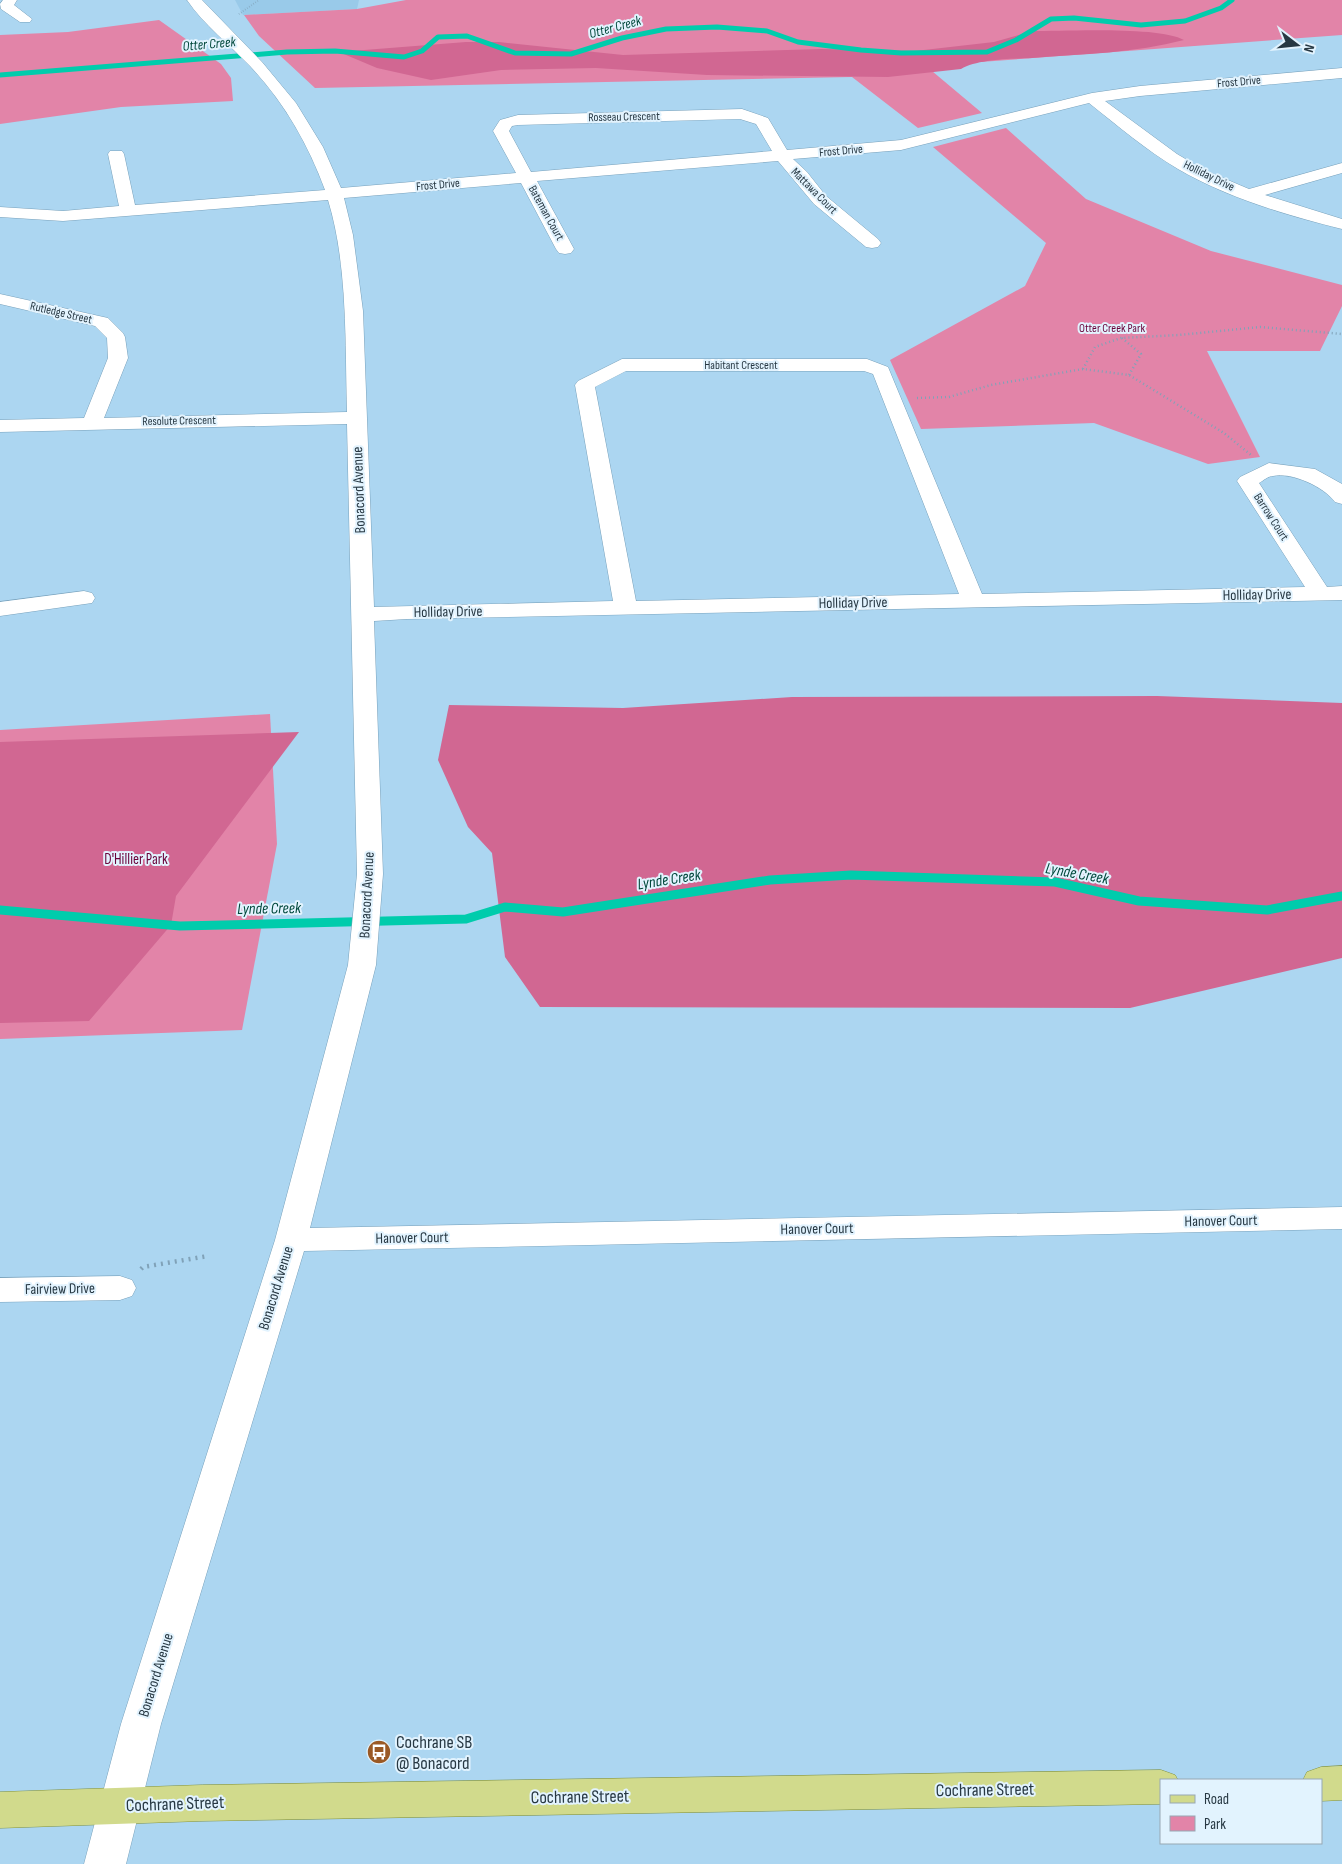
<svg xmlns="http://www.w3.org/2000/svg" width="1342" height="1864" font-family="'Sofia Sans Condensed',sans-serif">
	<rect width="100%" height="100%" fill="#acd6f1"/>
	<polygon fill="#99cae9" points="235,0 359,0 357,9 243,15"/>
	<g fill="#e284a8">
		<polygon points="406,0 1342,0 1342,35 926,66 982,113 918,128 852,77 315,88 259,36 244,15 357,9"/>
		<polygon points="159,20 221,64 231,78 233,101 121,107 0,124 0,35 68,32"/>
		<polygon points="1006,128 1086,199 1211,251 1342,285 1342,306 1320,351 1207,351 1260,457 1208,464 1094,423 921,429 890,360 1025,286 1046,243 933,147"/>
		<polygon points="270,714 277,844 242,1030 0,1039 0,730"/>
	</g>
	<g fill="#d16792">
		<path d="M1033,31C1064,31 1161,26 1184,40C1135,53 1083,54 1032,58C1012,59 978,59 961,69L888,77L707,75L596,68L501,70L431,80L377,68L339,52L466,42H499L623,55L821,49L915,51L994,42Z"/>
		<polygon points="1157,696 1342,703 1342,958 1130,1008 540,1007 505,957 492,853 468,827 438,760 449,705 623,708 792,697"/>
		<polygon points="299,732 176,896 171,925 89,1021 0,1023 0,742"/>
	</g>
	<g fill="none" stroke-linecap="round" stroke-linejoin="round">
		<polyline stroke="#00ccac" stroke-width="5" points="0,75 287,52 335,51 404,57 422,51 438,37 467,36 515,53 571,54 622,38 666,29 717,27 767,31 798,42 861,50 901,53 987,52 1016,40 1051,19 1074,18 1141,25 1185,21 1221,8 1232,0"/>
		<polyline stroke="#00ccac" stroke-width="9" points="0,910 180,926 466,919 505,907 563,912 770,880 851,875 1055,882 1139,901 1267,910 1342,896"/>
		<g stroke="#78a1bb" stroke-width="1">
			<g id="minor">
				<polygon points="3,0 17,0 14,5 32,19 30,22 20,22 1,9 0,4"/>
				<path d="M187,0H202L262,62L296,103L323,147L341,188L516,173L493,131L500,120L518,115L742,109L768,118L787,150L901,140L1092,93L1140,86L1342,68V78L1140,96L1105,101L1177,154L1204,170L1249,189L1342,163V173L1265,195L1342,219V229C1286,215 1228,198 1178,169C1146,150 1118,126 1089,103L901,150L793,159L807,172L826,196L878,239L881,243L878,247L872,248L866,247L814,204L778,161L537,181L574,249L571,253L565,254L559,253L556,249L521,183L344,198L353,235L363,311L374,607L613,601L575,385L578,381L622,359H867L888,367L982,594L1305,587L1237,481L1240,477L1269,463L1315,469L1342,484V504L1335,502C1324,487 1292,472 1273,476C1268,476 1263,481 1259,483L1327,587L1342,586V600L407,619L374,621L383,874L376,965L310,1228L1342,1207V1229L304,1251L161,1724L126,1864H84L121,1724L275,1240L348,965L357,874L347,424L0,432V420L84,418L108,358L107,338L95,326L0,304V294L108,318L123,333L125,337L128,358L104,418L347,412C345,344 348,265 328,200L63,221L0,217V207L63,211L119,206L108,154L110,151H122L124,154L135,205L325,190C308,144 284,102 250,66C230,45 204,25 187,0ZM740,119L756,124L772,151L531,172L509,131L512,126L518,125ZM626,371H864L873,374L959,594L636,601L595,387Z"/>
				<polygon points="84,591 92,593 95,598 92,603 0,616 0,602"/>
				<polygon points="120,1276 132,1280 136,1288 132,1296 120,1300 0,1302 0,1278"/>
			</g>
		</g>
		<g stroke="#819241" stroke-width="1">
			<g id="major">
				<polygon points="1342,1766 1342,1800 1321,1801 1321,1780 1303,1780 1307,1772 1321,1767"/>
				<polygon points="1161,1770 1175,1775 1178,1780 1161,1780 1161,1804 202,1821 0,1828 0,1792 202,1785"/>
			</g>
		</g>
		<polyline stroke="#80a2b8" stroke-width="2" stroke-dasharray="0.5 2" stroke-linecap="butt" points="239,14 259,0"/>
		<g stroke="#80a2b8" stroke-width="2.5" stroke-dasharray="1 3" stroke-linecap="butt">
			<polyline points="1122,338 1141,354 1129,375"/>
			<polyline points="1083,369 1095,347 1121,338 1179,335 1260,327 1342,334"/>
			<polyline points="917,398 949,397 991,385 1083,369 1129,375 1224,433 1251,455"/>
		</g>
		<polyline stroke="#80a2b8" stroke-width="4.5" stroke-dasharray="2 5" stroke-linecap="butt" points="141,1269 143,1267 208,1256"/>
		<use href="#minor" fill="#fff" fill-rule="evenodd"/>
		<use href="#major" fill="#d1da8c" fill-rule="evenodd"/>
	</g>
	<defs>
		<g id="bus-disc" transform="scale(1.25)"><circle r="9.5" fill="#9a5925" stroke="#e2f3fe"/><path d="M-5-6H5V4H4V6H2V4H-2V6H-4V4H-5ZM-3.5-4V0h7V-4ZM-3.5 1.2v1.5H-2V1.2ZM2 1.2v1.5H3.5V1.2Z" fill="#fff"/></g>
	</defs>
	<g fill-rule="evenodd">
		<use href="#bus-disc" x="379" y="1752"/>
	</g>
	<g text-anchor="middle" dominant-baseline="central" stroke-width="4" stroke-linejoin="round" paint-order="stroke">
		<g font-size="12" fill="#273843" stroke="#e2f3fe">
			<text transform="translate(1239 82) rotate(-5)">Frost Drive</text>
			<text transform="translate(624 117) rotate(-1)">Rosseau Crescent</text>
			<text transform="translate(841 151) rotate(-5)">Frost Drive</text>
			<text transform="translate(1209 176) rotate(26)">Holliday Drive</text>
			<text transform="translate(438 185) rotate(-5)">Frost Drive</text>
			<text transform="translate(814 191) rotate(45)">Mattawa Court</text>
			<text transform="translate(546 213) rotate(61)">Bateman Court</text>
			<text transform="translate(61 313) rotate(13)">Rutledge Street</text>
			<text x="741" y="365">Habitant Crescent</text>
			<text transform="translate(179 421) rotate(-1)">Resolute Crescent</text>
			<text transform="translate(1271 517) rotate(57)">Barrow Court</text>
		</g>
		<g font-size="12" fill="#69033a" stroke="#e2f3fe">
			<text x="1112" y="328">Otter Creek Park</text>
		</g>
		<g font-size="14" font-style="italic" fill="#00483b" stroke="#e2f3fe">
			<text transform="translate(615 27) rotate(-15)">Otter Creek</text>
			<text transform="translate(209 44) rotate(-5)">Otter Creek</text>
		</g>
		<g font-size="15" fill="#273843" stroke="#e2f3fe">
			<text transform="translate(359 490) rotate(-92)">Bonacord Avenue</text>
			<text transform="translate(1257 595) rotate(-1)">Holliday Drive</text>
			<text transform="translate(853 603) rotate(-1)">Holliday Drive</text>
			<text transform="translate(448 612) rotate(-1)">Holliday Drive</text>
			<text transform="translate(367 895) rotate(-87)">Bonacord Avenue</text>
			<text transform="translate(1221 1221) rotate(-1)">Hanover Court</text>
			<text transform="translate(817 1229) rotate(-1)">Hanover Court</text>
			<text transform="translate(412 1238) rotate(-1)">Hanover Court</text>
			<text transform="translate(276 1288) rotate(-73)">Bonacord Avenue</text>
			<text transform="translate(60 1289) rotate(-1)">Fairview Drive</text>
			<text transform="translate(156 1675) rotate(-73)">Bonacord Avenue</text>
		</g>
		<g font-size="15" fill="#69033a" stroke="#e2f3fe">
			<text x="136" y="859">D'Hillier Park</text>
		</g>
		<g font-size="16" font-style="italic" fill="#00483b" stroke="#e2f3fe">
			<text transform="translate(1077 874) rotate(10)">Lynde Creek</text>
			<text transform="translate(669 880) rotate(-9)">Lynde Creek</text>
			<text transform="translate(269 909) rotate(-1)">Lynde Creek</text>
		</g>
		<g font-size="18" fill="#273843" stroke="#e2f3fe" text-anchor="start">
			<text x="396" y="1742">Cochrane SB<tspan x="396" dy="21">@ Bonacord</tspan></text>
		</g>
		<g font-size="18" fill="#273843" stroke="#e2f3fe">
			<text transform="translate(985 1790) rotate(-1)">Cochrane Street</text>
			<text transform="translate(580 1797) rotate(-1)">Cochrane Street</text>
			<text transform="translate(175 1804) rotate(-2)">Cochrane Street</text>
		</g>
	</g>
	<rect x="1160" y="1779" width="162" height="65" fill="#e2f3fe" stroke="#97a8b3"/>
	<rect x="1170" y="1795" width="25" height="8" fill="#d1da8c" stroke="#97a8b3"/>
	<text x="1204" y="1804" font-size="15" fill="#273843">Road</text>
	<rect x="1170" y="1816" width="25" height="15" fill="#e284a8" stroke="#97a8b3"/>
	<text x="1204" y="1829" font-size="15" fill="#273843">Park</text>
	<g transform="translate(1297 45) rotate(106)" stroke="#e2f3fe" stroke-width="4" paint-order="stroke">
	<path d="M0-4L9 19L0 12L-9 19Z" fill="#273843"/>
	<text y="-8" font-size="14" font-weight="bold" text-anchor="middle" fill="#273843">N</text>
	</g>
</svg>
